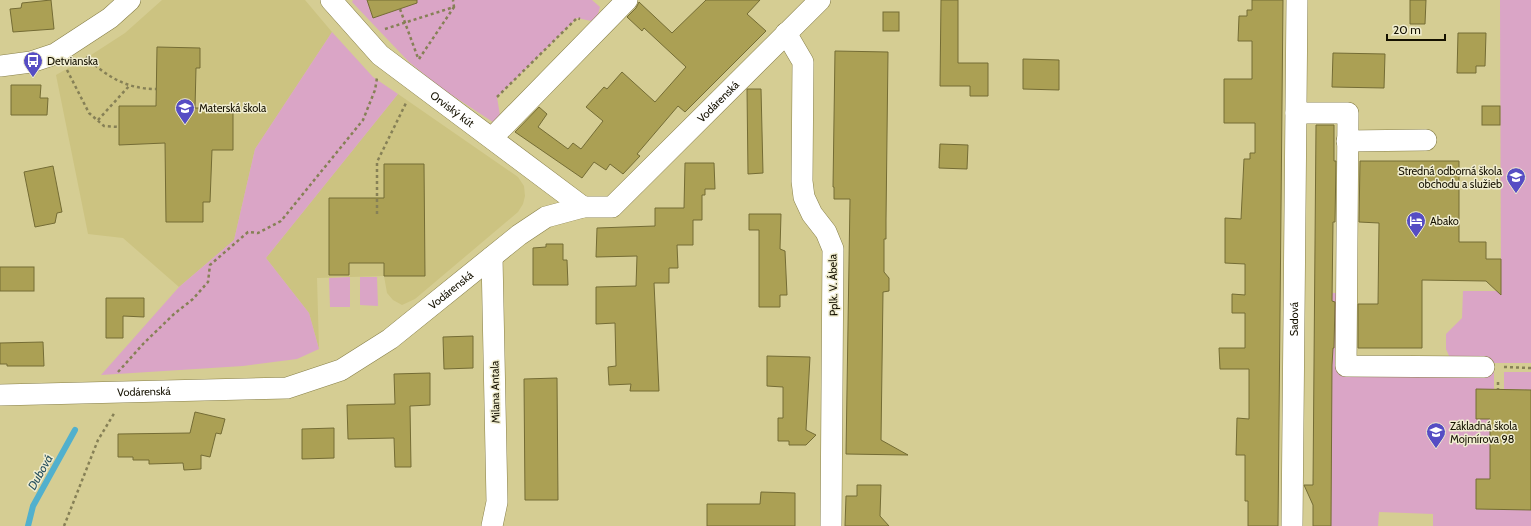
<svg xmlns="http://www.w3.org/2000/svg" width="1531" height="526" font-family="Cabin,sans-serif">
	<rect width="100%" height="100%" fill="#d5cd93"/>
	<g fill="#ccc381">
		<polygon points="162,0 305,0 332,32 255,149 234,240 179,287 123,238 88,234 56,75 91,55 125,33"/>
		<polygon points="398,94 518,177 524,186 525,196 523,204 518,212 415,299 402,305 393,300 387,293 384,276 317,278 319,349 309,313 266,258"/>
	</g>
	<g fill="#daa5c6">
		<polygon points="353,0 592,0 600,7 596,22 577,18 497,97 502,128 441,88 409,62 352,2"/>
		<polygon points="1500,0 1531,0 1531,363 1485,363 1450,358 1446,349 1446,334 1462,318 1463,291 1498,291 1501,284"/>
		<polygon points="332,32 373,77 398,94 266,258 309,313 319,349 297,359 243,366 101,375 179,287 234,240 255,149"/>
		<polygon points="350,277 350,307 330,307 329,278"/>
		<polygon points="360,277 377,277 378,306 360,305"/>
		<polygon points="1332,293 1337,293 1340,370 1494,372 1494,389 1476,389 1476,419 1490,419 1490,479 1476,480 1476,509 1530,510 1531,439 1531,526 1433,526 1433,514 1379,512 1378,526 1331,526"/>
		<polygon points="1504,372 1531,372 1531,390 1504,389"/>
	</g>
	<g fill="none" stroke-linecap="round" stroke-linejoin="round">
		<polyline stroke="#51b0cd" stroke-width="6" points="28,526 33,506 75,430"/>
	</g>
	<g fill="#aba054" stroke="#746c35">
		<polygon points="51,0 54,29 13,32 10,9 21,8 22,3"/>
		<polygon points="367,0 417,0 417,3 373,18"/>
		<polygon points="706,0 760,0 747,14 766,31 685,112 678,106 637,154 640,156 623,174 610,164 606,170 594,162 582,178 515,132 539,107 547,114 538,127 568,149 573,143 581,149 603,121 586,107 604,87 607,89 622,72 655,102 686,67 644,28 642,31 627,17 636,8 639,2 672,33"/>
		<polygon points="941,0 958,0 958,63 988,63 988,96 970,96 970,86 940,86"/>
		<polygon points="1252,0 1283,0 1278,526 1248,526 1248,501 1245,501 1245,455 1236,455 1237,418 1249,419 1249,369 1220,369 1219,348 1245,348 1245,313 1232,313 1232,294 1245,295 1245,264 1225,263 1225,218 1241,219 1244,159 1250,159 1250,153 1255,153 1255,123 1224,123 1224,79 1252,79 1252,41 1238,41 1239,16 1247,16 1247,10 1252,10"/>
		<polygon points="1410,0 1426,0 1425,24 1410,24"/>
		<rect x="883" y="12" width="16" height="19"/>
		<polygon points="1458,33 1486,33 1485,66 1476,66 1476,73 1457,73"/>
		<polygon points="157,47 200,48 200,68 196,68 195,108 233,108 233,150 212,150 210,202 203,202 203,222 166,222 165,143 119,145 119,106 156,106"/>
		<polygon points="835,51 888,52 886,220 886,239 884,239 884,272 889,278 889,291 883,292 881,440 908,455 846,454 850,199 834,199 834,187 833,187"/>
		<polygon points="1333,53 1385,54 1384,88 1332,87"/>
		<polygon points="1023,59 1059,60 1059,90 1023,89"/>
		<polygon points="11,85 41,85 40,98 48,98 47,115 11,115"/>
		<polygon points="747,89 761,89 763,173 748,174"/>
		<rect x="1482" y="106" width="18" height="19"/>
		<polygon points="1316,125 1334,125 1334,161 1336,161 1335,222 1333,222 1332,301 1335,302 1334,348 1333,348 1332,365 1331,526 1313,526 1313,505 1304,485 1313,485"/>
		<polygon points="940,144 968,145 967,169 939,168"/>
		<polygon points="1360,161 1459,161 1459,242 1486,242 1486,259 1501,259 1501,295 1486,281 1422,280 1422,348 1358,348 1358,304 1378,304 1379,223 1359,222"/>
		<polygon points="685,163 714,163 715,189 705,189 705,195 702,195 702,220 693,220 693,245 677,245 678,268 669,268 669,283 654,283 659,391 630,391 631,384 609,385 608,367 616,366 615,323 596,324 596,287 636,286 637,256 596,257 597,228 655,226 655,208 684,208"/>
		<polygon points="384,164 424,164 425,276 384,276 384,263 349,263 349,275 329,275 329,198 384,198"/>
		<polygon points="53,166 62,212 57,213 55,223 35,227 24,172"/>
		<polygon points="749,214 781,214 780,249 785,251 787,295 780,295 780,307 759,307 759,230 749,230"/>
		<polygon points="546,244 563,244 563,260 567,260 568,285 533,285 533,248 546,247"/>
		<rect x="0" y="267" width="34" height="24"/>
		<polygon points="106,298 144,298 144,317 123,316 123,338 106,338"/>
		<polygon points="473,336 473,368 444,369 443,337"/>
		<polygon points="43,342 44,366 7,366 7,364 0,364 0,343"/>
		<polygon points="767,356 810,357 806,430 816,435 806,445 789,445 789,441 778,441 778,418 783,418 783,387 767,386"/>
		<polygon points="430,373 430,405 410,406 411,467 395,467 394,438 348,439 347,405 395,404 394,374"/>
		<polygon points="557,378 558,500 525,500 524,379"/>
		<polygon points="1476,389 1531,390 1531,510 1476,509 1476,479 1490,479 1490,419 1476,419"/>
		<polygon points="195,412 225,419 221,434 216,433 210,457 201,455 201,469 184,470 183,463 149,464 149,460 133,460 133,457 118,457 118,434 190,433"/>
		<polygon points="334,428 334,458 302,459 302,429"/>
		<polygon points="857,485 881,485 880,516 889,526 845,526 846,496 857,496"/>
		<polygon points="761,492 795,493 795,526 707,526 707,504 760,504"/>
	</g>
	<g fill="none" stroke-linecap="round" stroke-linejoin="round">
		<g stroke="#877f48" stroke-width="22">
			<g id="minor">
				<path id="s1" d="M331,0L380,55L583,207"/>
				<polyline points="786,33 803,62 802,181 804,197 812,214 826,232 833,249 831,526"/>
				<polyline points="0,66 31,62 55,54 110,18 130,0"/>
				<polyline points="1296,113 1348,113 1346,366 1484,367"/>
				<polyline points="492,138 627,0"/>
				<polyline points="1347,141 1426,140"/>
				<path id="s2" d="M0,395L287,388L341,370L390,339L519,235L546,217L583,207H612L820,0"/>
				<polyline points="492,526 497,502 492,257"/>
				<path id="s3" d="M1292,526L1297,0"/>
			</g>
		</g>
		<g stroke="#868056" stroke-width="2.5" stroke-dasharray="3 3" stroke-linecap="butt">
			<polyline points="400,9 418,58"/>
			<polyline points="385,29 454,7 453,0"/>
			<path d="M86,57C107,77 127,89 156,89"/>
			<polyline points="419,59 454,7"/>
			<polyline points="67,70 89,113 104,126 119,127"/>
			<polyline points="497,97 577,18 580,19"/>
			<polyline points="98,120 130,85"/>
			<polyline points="377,214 377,162 407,101"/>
			<polyline points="1504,367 1531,368"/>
			<polyline points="118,372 144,343 174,314 193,299 208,282 210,265 248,232 258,233 281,221 363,120 375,90 377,78"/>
			<polyline points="1498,382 1498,389"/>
			<polyline points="64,526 98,440 115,412"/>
		</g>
		<use href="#minor" stroke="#fff" stroke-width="21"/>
	</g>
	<defs>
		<g id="bus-pin" transform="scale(1)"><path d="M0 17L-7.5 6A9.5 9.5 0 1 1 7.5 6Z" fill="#564dc4" stroke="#f0edd0"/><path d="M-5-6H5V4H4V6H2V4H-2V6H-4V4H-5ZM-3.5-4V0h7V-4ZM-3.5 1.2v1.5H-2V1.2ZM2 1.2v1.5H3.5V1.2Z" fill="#fff"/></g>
		<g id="school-pin" transform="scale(1)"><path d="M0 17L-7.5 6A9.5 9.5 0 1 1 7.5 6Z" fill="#564dc4" stroke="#f0edd0"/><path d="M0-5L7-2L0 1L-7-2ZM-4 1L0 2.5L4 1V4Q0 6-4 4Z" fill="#fff"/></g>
		<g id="hotel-pin" transform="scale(1)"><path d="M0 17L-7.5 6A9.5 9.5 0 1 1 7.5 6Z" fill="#564dc4" stroke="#f0edd0"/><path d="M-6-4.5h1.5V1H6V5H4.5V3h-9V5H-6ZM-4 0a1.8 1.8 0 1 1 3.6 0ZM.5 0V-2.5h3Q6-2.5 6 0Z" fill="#fff"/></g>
	</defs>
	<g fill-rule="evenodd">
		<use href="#bus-pin" x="33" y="61"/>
		<use href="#school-pin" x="185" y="108"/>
		<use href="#school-pin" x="1516" y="177"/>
		<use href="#hotel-pin" x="1416" y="221"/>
		<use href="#school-pin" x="1436" y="432"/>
	</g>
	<g text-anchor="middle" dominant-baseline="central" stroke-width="3" stroke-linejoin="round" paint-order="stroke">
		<g font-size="11" fill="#151100" stroke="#f0edd0" text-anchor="start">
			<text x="47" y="61">Detvianska</text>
			<text x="199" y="108">Materská škola</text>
			<text x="1502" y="171" text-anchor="end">Stredná odborná škola<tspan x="1502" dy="13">obchodu a služieb</tspan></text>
			<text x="1430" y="221">Abako</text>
			<text x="1450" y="426">Základná škola<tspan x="1450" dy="13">Mojmírova 98</tspan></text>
		</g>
		<g font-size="11" fill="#151100" stroke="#f0edd0">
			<text stroke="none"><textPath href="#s2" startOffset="817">Vodárenská</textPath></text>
			<text stroke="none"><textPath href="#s1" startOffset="164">Orviský kút</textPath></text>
			<text transform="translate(833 285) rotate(-91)">Pplk. V. Ábela</text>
			<text stroke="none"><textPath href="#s2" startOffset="480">Vodárenská</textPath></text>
			<text stroke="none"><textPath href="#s3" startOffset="207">Sadová</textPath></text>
			<text stroke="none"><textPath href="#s2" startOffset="144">Vodárenská</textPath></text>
			<text transform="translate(495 392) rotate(-91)">Milana Antala</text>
		</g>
		<g font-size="12" font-style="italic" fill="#264f5d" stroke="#f0edd0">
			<text transform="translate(40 472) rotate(-61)">Dubová</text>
		</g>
	</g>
	<path d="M1387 34v6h58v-6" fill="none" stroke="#151100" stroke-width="2"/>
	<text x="1393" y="34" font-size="12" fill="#151100" stroke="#f0edd0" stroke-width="3" paint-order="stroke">20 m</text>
</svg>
